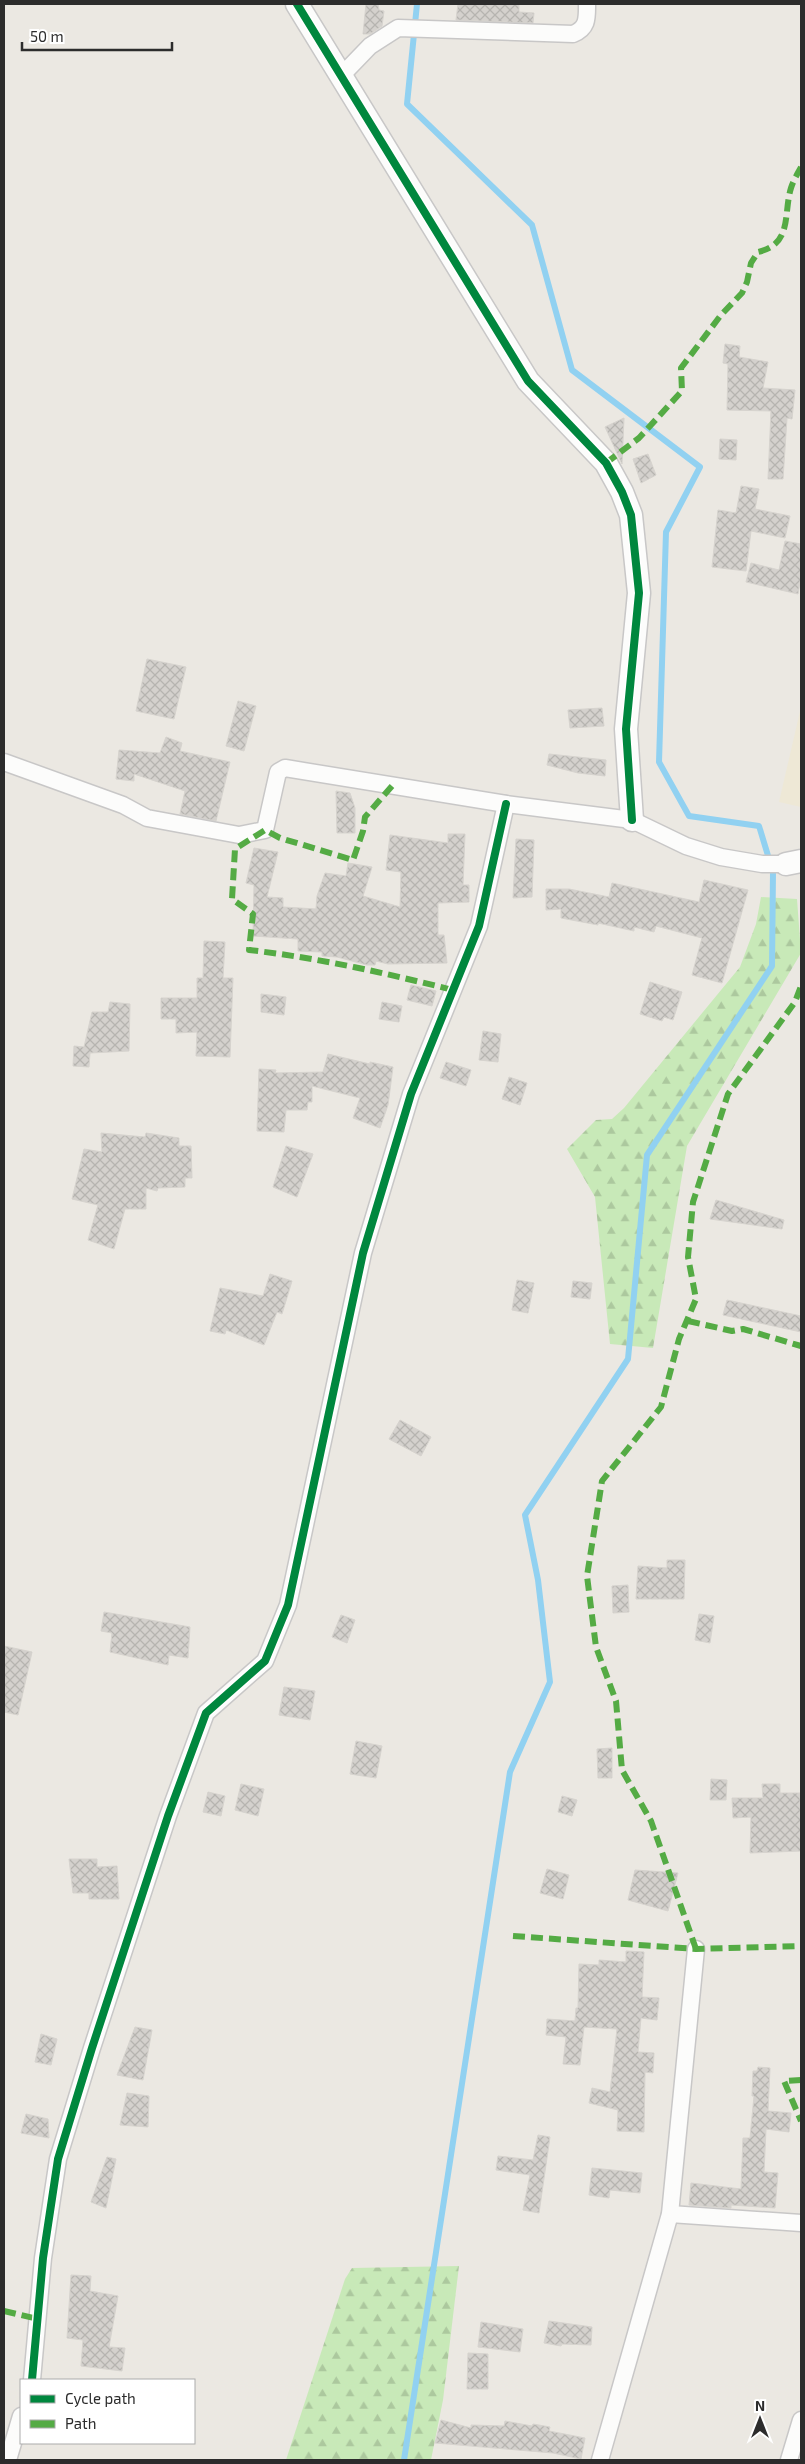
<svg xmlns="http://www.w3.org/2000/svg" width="805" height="2464" font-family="'Exo 2',sans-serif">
	<defs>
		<pattern id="forest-firs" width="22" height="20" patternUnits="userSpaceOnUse" patternTransform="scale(1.25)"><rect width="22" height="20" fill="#c8e9b8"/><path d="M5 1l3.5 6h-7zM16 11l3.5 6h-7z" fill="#acc89e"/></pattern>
		<pattern id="building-cross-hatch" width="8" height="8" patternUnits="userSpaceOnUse" patternTransform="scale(1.25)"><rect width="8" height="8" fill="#d4d1cd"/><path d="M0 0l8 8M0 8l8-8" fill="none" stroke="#b6b4b0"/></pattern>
	</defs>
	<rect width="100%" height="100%" fill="#ebe8e2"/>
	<polygon fill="#eee8d6" points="801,707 801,807 779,802"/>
	<g fill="url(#forest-firs)">
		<polygon points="761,897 797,899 801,953 687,1146 653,1348 610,1344 595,1197 567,1149 596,1120 612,1119 624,1108 740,967 756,924"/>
		<polygon points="459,2266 443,2400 431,2460 286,2460 345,2279 352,2268"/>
	</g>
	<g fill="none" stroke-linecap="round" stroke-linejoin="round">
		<polyline stroke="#91d1f1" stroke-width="6" points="404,2460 510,1772 550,1682 538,1580 525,1515 628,1359 647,1155 772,966 773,872 759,826 689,816 659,762 666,532 700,467 572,370 532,225 407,104 417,4"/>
	</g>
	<g fill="url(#building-cross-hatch)" stroke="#d6d3ce">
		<polygon points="366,4 378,4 379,10 384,11 382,26 370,34 363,34"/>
		<polygon points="458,4 519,4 519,12 534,13 533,23 456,20"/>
		<polygon points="725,344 740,346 739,357 768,362 763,388 795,390 792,419 787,418 783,479 768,479 771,411 727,410 728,364 723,363"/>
		<polygon points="624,418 622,464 605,427"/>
		<polygon points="720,439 737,440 736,460 719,459"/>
		<polygon points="648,454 656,475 641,483 633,459"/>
		<polygon points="741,486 759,489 755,509 790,516 785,538 751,531 746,571 712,567 718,510 736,513"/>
		<polygon points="785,541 801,544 801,576 798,594 746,582 751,563 779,570"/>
		<polygon points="147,659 186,667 174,719 136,711"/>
		<polygon points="238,701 256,706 244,751 226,746"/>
		<polygon points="602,708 604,726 570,728 568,710"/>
		<polygon points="166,737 182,743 180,751 230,762 216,821 180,814 185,791 134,774 134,781 116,779 119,750 160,753"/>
		<polygon points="549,754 606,760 605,776 578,773 547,765"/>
		<polygon points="336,791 350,793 355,808 355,833 337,833"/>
		<polygon points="448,834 465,834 463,885 469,885 469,902 438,903 438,935 444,935 447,963 388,964 376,961 375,965 367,965 337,957 322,956 322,952 298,951 298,939 253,936 254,885 246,883 254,848 278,852 267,897 283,898 283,907 316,909 317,896 325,873 346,876 348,863 372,867 363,896 400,907 401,872 386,870 390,835 448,843"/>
		<polygon points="516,839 534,840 532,897 513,898"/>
		<polygon points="704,880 748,890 722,983 692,975 702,938 656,926 654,932 634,927 634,931 598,923 598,925 561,918 561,909 546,910 546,889 569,889 609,897 612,883 699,902"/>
		<polygon points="204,941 225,942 223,978 233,978 230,1057 196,1056 197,1032 176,1033 176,1019 161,1019 161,998 197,998 197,978 203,978"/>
		<polygon points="650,982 682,992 673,1020 664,1017 662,1021 640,1014"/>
		<polygon points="411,985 436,991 432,1006 407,1000"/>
		<polygon points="261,994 286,997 284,1015 261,1012"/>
		<polygon points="110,1002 130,1004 129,1051 90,1053 89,1067 73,1066 74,1046 84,1047 92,1012 108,1012"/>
		<polygon points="382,1002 402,1006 399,1022 379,1019"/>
		<polygon points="483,1031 501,1034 498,1062 479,1060"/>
		<polygon points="328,1054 370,1064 370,1062 393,1067 388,1105 380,1128 353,1118 360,1098 312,1086 312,1102 308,1102 307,1110 286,1110 284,1132 257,1131 259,1069 276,1070 275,1073 323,1072"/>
		<polygon points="446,1062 471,1070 466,1086 440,1078"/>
		<polygon points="509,1077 527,1083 520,1105 502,1099"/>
		<polygon points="101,1133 145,1137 146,1133 179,1138 179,1146 191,1146 192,1178 185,1178 185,1187 158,1188 157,1191 146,1188 146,1209 125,1209 114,1249 88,1240 98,1205 72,1199 84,1149 102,1152"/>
		<polygon points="286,1146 313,1154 297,1197 273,1187"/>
		<polygon points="716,1200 784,1220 782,1229 710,1219"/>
		<polygon points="270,1274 292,1281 282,1314 277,1312 264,1345 226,1330 225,1334 210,1331 220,1288 263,1296"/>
		<polygon points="517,1280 534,1283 528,1313 512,1310"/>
		<polygon points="573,1281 592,1283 590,1299 571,1297"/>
		<polygon points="727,1300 801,1316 801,1332 723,1315"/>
		<polygon points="400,1420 431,1437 421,1456 389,1439"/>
		<polygon points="667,1560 685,1560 684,1599 636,1599 638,1566 667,1568"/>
		<polygon points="628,1585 629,1612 613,1613 612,1586"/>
		<polygon points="104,1612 190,1627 188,1658 169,1655 168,1665 110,1652 112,1633 101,1631"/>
		<polygon points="699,1614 714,1616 710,1643 695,1640"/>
		<polygon points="341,1615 355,1620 347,1643 332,1637"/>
		<polygon points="4,1646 32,1652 18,1715 4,1712"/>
		<polygon points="284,1687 315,1691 310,1720 279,1715"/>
		<polygon points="356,1741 382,1746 376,1778 350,1774"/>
		<polygon points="612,1748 612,1778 598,1778 597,1749"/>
		<polygon points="711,1779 727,1780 726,1800 710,1800"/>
		<polygon points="241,1784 264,1789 258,1816 235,1810"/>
		<polygon points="762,1784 780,1784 780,1793 800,1793 801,1851 750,1853 751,1817 733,1818 732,1798 763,1798"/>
		<polygon points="208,1792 225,1796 221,1816 203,1812"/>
		<polygon points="562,1796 577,1800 572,1816 558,1812"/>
		<polygon points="69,1859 97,1859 97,1867 117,1866 119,1899 89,1899 89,1893 73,1893"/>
		<polygon points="547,1869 569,1875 563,1899 540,1893"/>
		<polygon points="635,1870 678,1873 668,1911 628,1900"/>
		<polygon points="626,1951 644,1952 642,1997 659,1998 657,2020 641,2018 638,2052 654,2053 653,2073 645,2072 644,2132 617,2131 618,2110 589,2103 592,2088 610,2092 617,2029 584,2027 580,2065 563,2064 566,2037 546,2035 547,2019 575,2021 576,2008 578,2008 579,1964 599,1965 599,1960 626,1962"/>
		<polygon points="135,2027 152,2030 143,2080 117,2075"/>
		<polygon points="41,2034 57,2039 51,2065 35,2062"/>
		<polygon points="758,2067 770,2068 768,2111 791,2113 789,2132 766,2129 764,2172 778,2173 775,2208 731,2205 731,2208 689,2205 691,2183 741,2189 743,2138 750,2138 754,2096 752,2096 753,2071 757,2071"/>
		<polygon points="127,2093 149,2096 148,2127 120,2125"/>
		<polygon points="26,2114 48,2119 49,2138 21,2133"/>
		<polygon points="538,2135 550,2137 539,2213 523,2210 530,2175 496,2170 498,2156 533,2160"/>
		<polygon points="107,2157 116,2159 106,2208 91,2202"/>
		<polygon points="592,2168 642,2173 640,2193 610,2190 609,2198 589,2195"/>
		<polygon points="71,2275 91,2276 90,2291 118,2296 109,2347 125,2348 122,2371 81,2366 83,2340 67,2338"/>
		<polygon points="549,2321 592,2327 591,2345 562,2344 561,2346 544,2343"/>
		<polygon points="481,2322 523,2329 520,2352 478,2347"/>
		<polygon points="468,2353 488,2354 488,2389 467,2389"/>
		<polygon points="441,2420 471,2428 471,2425 504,2426 505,2421 532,2426 533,2424 550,2427 549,2431 585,2438 581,2459 553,2453 435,2443"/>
	</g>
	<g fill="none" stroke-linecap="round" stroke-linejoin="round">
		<g stroke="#c8c7c7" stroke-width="19">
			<g id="street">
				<path d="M342,75L370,46L398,28L573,34C588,28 587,18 587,4"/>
				<polyline points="4,762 123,805 147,818 239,835 265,830 278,772 285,768 506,804 632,820 686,846 721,857 762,864 786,864"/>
				<polyline points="670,2214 801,2223"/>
				<polyline points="32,2380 43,2258 58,2159 92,2048 168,1816 206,1713 265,1661 288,1605 363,1253 411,1094 479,926 506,804"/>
				<polyline points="8,2460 21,2416"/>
				<polyline points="600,2460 670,2214 696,1949"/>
				<polyline points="789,2460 801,2420"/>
			</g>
		</g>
		<g stroke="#c8c7c7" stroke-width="25">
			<g id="secondary">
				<polyline points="297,4 528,381 606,463 622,492 631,515 639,593 626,729 632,820"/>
				<polyline points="786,864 801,861"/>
			</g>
		</g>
		<use href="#street" stroke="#fcfcfb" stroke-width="16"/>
		<use href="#secondary" stroke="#fcfcfb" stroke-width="22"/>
		<g stroke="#54ab44" stroke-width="6" stroke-dasharray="12 6" stroke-linecap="butt">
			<path d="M606,463L639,438L682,391L681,368L721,315L742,293L747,282L751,263L758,252C793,244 783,214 791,188C793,181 798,173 801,167"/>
			<path d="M392,786L365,817L363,831L353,860L280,838L265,830L235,849L232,899L253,914L249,950C319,958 385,973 453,990"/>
			<polyline points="688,1321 732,1331 743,1329 801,1346"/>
			<polyline points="513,1936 696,1949 801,1946"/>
			<polyline points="696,1949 651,1821 622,1770 616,1701 596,1647 587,1576 602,1481 661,1407 679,1339 696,1299 688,1257 693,1202 728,1094 795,1002 801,986"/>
			<polyline points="801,2080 784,2081 801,2121"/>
			<polyline points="4,2311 38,2319"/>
		</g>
		<g stroke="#fff" stroke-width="11">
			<g id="cycleway">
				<polyline points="297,4 528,381 606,463 622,492 631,515 639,593 626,729 632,820"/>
				<polyline points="32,2380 43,2258 58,2159 92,2048 168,1816 206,1713 265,1661 288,1605 363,1253 411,1094 479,926 506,804"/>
			</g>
		</g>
		<use href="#cycleway" stroke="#00873e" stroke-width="8"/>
	</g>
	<rect width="805" height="2464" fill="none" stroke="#2c2c2c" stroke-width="10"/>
	<rect x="20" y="2379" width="175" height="65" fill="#ffffff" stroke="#ababab"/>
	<rect x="30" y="2395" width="25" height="8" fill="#00873e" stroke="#ababab"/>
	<text x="65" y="2404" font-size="15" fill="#2c2c2c">Cycle path</text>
	<rect x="30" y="2420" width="25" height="8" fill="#54ab44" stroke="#ababab"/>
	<text x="65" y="2429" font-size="15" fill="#2c2c2c">Path</text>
	<g transform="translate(760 2419)" stroke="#ffffff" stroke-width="4" paint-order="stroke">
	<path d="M0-4L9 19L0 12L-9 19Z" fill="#2c2c2c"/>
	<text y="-8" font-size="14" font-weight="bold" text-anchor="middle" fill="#2c2c2c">N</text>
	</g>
	<path d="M22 42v8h150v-8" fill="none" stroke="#2c2c2c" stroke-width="2.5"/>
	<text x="30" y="42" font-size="15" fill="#2c2c2c" stroke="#ffffff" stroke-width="4" paint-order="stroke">50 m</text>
</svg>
